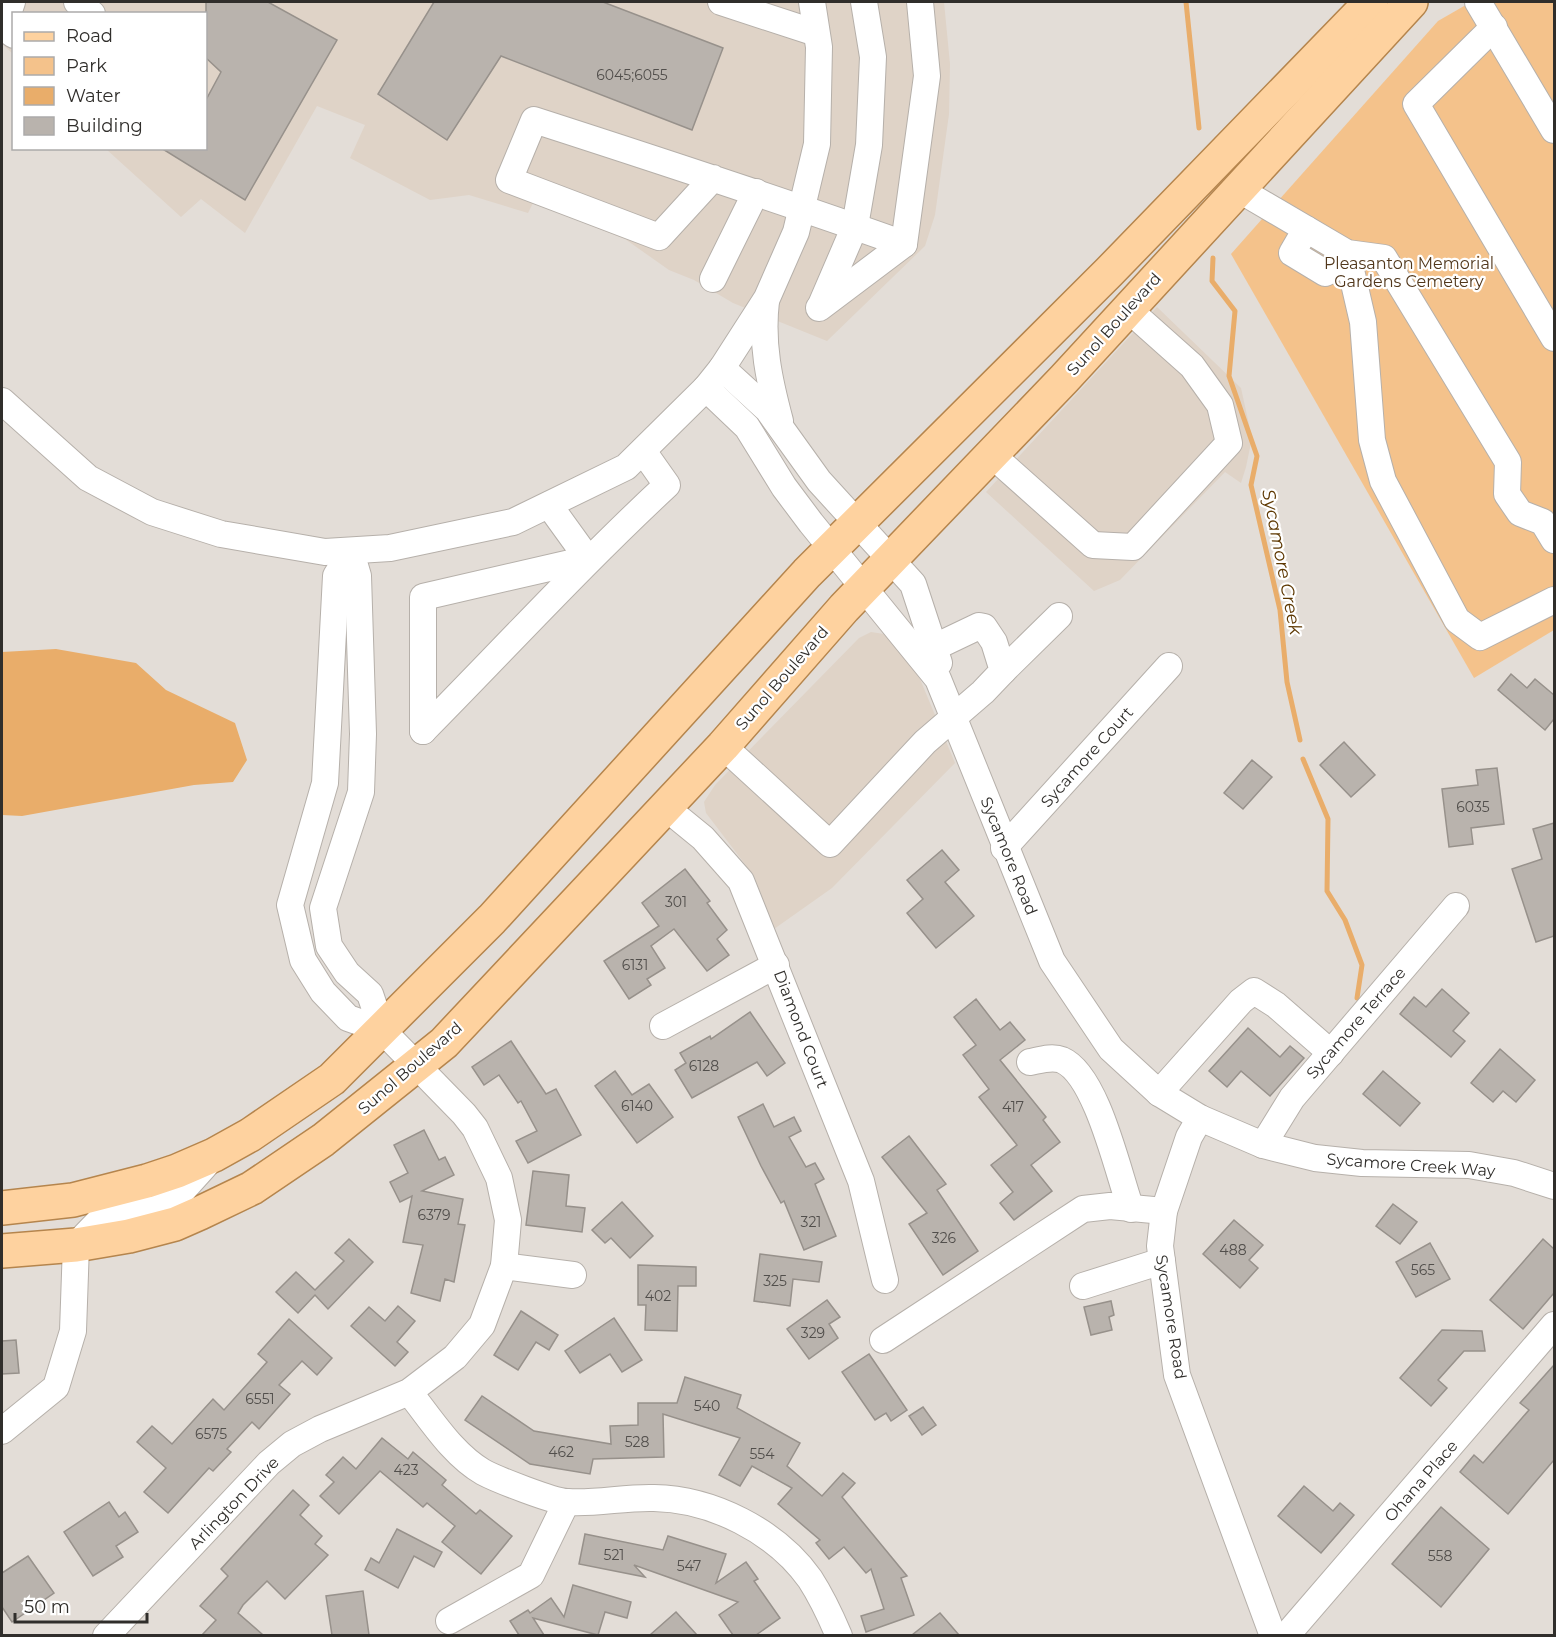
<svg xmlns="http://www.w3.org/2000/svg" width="1556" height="1637" font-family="Montserrat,sans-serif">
	<rect width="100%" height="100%" fill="#e3ddd7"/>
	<g fill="#dfd3c7">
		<polygon points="2,2 944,2 950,64 949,114 935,215 925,246 827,341 733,303 694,280 669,270 625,239 533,203 528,213 469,195 430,200 350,158 365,125 317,106 245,233 201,199 181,217 106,149 206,148 206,14 14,14 13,54 2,44"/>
		<polygon points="1157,307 1241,388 1252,438 1246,467 1241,483 1225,472 1120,580 1094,591 986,492"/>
		<polygon points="871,632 884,634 897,646 920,679 955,763 832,888 774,929 754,876 706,813 704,802 715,785 859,638"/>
	</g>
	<polygon fill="#f4c28b" points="1471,2 1554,2 1554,630 1474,678 1231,254 1438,21"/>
	<polygon fill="#e9ad6a" points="56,649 136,663 166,690 235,723 247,760 233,782 194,785 22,816 2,815 2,652"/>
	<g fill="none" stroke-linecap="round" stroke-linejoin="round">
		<g stroke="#e9ad6a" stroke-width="5">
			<polyline points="1186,2 1199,128"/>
			<polyline points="1213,258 1212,281 1235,311 1229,376 1257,456 1251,485 1280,610 1287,682 1300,740"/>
			<polyline points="1303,759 1328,819 1327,891 1345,920 1362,965 1357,998"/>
		</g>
	</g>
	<g fill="#b9b3ad" stroke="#97918b" stroke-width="1.5">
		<polygon points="206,2 268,2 337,40 245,200 161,148 206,148 206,100 221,72 206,58"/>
		<polygon points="434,2 603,2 723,48 692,130 501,56 447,140 378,94"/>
		<polygon points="1511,674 1527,688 1535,679 1554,695 1554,719 1545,730 1498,690"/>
		<polygon points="1344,742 1375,775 1351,797 1320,765"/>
		<polygon points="1252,760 1272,777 1243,809 1224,793"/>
		<polygon points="1497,768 1504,824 1471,828 1473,844 1449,847 1442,789 1478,785 1476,770"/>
		<polygon points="1554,823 1554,936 1536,942 1512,869 1542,859 1533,829"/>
		<polygon points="942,850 959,870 945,882 974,916 936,948 907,913 923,899 907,880"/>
		<polygon points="685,869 710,901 707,903 727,930 717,939 729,955 707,971 674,929 651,946 665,968 647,979 651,985 629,999 604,961 659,926 642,903"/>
		<polygon points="1442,989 1469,1013 1453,1031 1465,1041 1451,1057 1400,1014 1414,997 1426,1007"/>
		<polygon points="976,999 1000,1030 1010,1022 1025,1040 1000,1060 1046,1117 1043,1120 1060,1142 1031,1165 1052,1191 1014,1220 1000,1203 1013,1192 991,1165 1017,1145 979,1097 989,1089 963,1055 976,1045 954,1017"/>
		<polygon points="750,1012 785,1063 767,1076 757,1062 692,1098 675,1070 686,1063 680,1053 710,1036 711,1039"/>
		<polygon points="1248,1028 1280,1057 1290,1046 1304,1058 1270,1096 1241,1071 1227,1087 1209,1071"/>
		<polygon points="511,1041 546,1094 556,1089 581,1135 528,1163 516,1141 537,1131 521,1101 518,1103 499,1075 484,1085 472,1067"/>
		<polygon points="1500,1049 1535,1080 1516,1102 1503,1091 1493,1102 1471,1083"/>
		<polygon points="615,1071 632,1095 649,1084 673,1117 637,1143 595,1086"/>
		<polygon points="1383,1071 1420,1103 1400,1126 1363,1094"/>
		<polygon points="763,1104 774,1127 794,1117 801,1131 789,1137 806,1167 815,1163 824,1179 815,1184 836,1236 804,1250 784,1201 781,1203 761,1166 738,1117"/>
		<polygon points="424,1130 439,1160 445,1157 454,1175 422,1191 463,1199 458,1224 465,1225 454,1282 445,1279 440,1301 411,1293 423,1245 403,1242 412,1196 400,1202 390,1182 408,1173 394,1145"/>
		<polygon points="909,1136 946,1184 937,1190 978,1251 943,1275 909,1224 927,1213 882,1157"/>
		<polygon points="533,1171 569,1175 566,1206 585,1208 582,1232 526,1225"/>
		<polygon points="622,1202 653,1236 630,1258 611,1238 605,1243 592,1230"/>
		<polygon points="1393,1204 1417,1222 1400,1244 1376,1226"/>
		<polygon points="1234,1220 1263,1245 1249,1260 1258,1268 1240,1288 1203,1254"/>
		<polygon points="349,1239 373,1262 328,1309 315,1295 298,1313 276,1292 296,1272 315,1290 344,1261 335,1253"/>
		<polygon points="1543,1239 1554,1249 1554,1293 1523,1329 1490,1300"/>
		<polygon points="1430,1243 1450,1279 1416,1297 1396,1262"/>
		<polygon points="760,1254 822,1262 819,1282 793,1279 790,1306 754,1301"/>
		<polygon points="638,1265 696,1267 696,1286 678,1286 677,1331 645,1330 646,1305 638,1305"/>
		<polygon points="827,1300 840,1317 829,1324 838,1338 809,1359 787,1329"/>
		<polygon points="1111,1301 1114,1315 1109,1317 1112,1330 1091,1335 1084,1307"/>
		<polygon points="398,1306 415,1321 397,1342 408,1352 395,1366 351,1326 369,1307 385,1321"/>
		<polygon points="521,1311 558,1335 549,1350 536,1342 518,1370 494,1355"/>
		<polygon points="614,1318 642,1360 622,1372 610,1354 580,1373 565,1351"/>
		<polygon points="289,1319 332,1358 317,1375 302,1361 279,1385 290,1394 259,1429 252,1422 227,1449 231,1452 213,1471 209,1468 168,1513 144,1492 166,1468 137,1442 152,1426 172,1444 213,1399 224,1410 267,1362 258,1354"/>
		<polygon points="1442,1330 1482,1331 1485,1351 1464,1351 1438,1380 1447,1388 1431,1406 1400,1378"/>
		<polygon points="16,1340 19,1373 2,1374 2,1341"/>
		<polygon points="869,1354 907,1410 891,1421 886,1413 875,1420 842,1372"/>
		<polygon points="1554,1365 1554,1460 1508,1514 1460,1472 1474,1455 1483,1463 1529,1410 1520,1403"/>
		<polygon points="685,1377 741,1395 737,1408 800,1443 787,1466 822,1496 843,1473 855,1483 842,1497 907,1576 901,1578 914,1615 866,1632 861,1616 884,1609 871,1569 866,1573 844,1547 829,1559 816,1543 820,1540 778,1504 792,1488 752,1466 740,1486 719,1475 740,1438 663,1414 664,1457 593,1459 590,1474 530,1464 465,1420 482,1396 534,1431 611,1444 610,1426 638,1425 638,1403 677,1403"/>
		<polygon points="923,1407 936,1425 922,1435 909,1416"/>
		<polygon points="382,1438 408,1459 413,1452 446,1480 442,1485 476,1514 480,1510 512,1536 481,1574 442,1542 455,1526 427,1503 423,1507 380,1471 339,1514 320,1496 334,1482 326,1475 343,1457 356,1469"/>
		<polygon points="1304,1486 1333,1511 1340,1503 1354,1515 1321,1553 1278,1516"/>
		<polygon points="293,1490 309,1505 300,1515 322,1536 315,1544 328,1555 285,1599 267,1581 243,1605 238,1613 263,1635 202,1635 216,1620 200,1606 228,1576 221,1569"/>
		<polygon points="109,1502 119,1517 125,1512 138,1532 116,1546 123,1557 93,1576 64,1532"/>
		<polygon points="1441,1507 1489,1549 1441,1607 1392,1564"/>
		<polygon points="397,1529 442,1552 434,1567 414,1556 398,1588 365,1570 371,1558 379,1563"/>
		<polygon points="585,1534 663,1550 668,1536 726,1554 716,1583 746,1562 758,1579 754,1581 780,1618 756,1635 733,1635 719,1615 738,1602 634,1565 645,1577 579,1564"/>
		<polygon points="28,1556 54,1593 12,1622 2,1607 2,1573"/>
		<polygon points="573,1585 631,1602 627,1618 605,1612 598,1635 533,1618 544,1635 519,1635 510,1621 528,1610 530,1613 551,1598 564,1617"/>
		<polygon points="363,1591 369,1635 332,1635 326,1596"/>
		<polygon points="676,1612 697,1635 650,1635"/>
		<polygon points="940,1613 959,1635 912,1635"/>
	</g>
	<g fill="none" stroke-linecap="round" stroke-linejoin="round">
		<g stroke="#b6b0aa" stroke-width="28">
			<g id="minor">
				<polyline points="12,2 7,17 7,30 14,35"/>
				<polyline points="77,2 92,14"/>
				<polyline points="721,2 816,33"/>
				<polyline points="1478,2 1554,130"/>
				<polyline points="1494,27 1416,104 1554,338"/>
				<path d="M713,178L659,237L509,180L534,120C658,160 781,200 904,244"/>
				<polyline points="1238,189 1347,253 1384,258 1508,462 1507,494 1520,513 1543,522 1554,540"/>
				<polyline points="1306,229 1292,253 1325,273 1339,266 1347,253"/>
				<polyline points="1347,253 1363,322 1372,440 1383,481 1457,620 1480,637 1554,600"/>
				<polyline points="713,279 756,192"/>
				<path d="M766,301C761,343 769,380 780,421"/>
				<polyline points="821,305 855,226 869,145 873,57 864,2"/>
				<polyline points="819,308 904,244 927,76 920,2"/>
				<polyline points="722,368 768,410 819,481 913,584 939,663"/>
				<polyline points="706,388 747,427 784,487 811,523 938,679 1052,961 1111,1049 1159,1093 1200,1118 1263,1145 1315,1158 1362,1163 1469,1165 1514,1173 1554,1186"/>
				<polyline points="2,401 88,478 152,512 221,534 325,552 390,548 513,522 626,467 706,388 722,368 767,298 796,232 817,144 819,47 812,2"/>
				<polyline points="992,455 1093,545 1133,547 1229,443 1220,405 1192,366 1128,309"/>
				<polyline points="351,552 358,576 363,734 361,792 323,908 329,946 347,973 370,994 382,1030"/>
				<polyline points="1003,671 1059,616"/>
				<path d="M423,731C504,649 582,564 667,485L643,451"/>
				<polyline points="423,731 423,597 588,559 549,505"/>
				<polyline points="723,746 830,844 925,742 983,692 1003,671 994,642 984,627 979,626 935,647"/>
				<polyline points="665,807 703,838 741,881 861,1181 885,1280"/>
				<polyline points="1004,848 1169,666"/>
				<polyline points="663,1026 776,965"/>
				<path d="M1030,1062C1040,1060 1052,1056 1062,1060C1097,1075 1118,1173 1131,1209"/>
				<polyline points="1159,1093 1241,1001 1254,991 1276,1005 1331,1053"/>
				<polyline points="1200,1118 1189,1137 1164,1211 1160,1246 1177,1375 1273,1636"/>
				<polyline points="1263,1145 1292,1098 1456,906"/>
				<polyline points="504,1266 573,1275"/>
				<polyline points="1083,1286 1162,1261"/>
				<polyline points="883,1340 1083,1209 1110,1206 1164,1211"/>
				<path d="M409,1392C431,1419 452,1454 483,1472C496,1479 554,1502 568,1502C596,1504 625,1497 654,1498C712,1499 776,1531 810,1579C821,1596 831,1617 839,1636"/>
				<polyline points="2,1431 56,1387 73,1331 76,1245 105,1215 173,1201 210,1160"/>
				<polyline points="449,1621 531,1575 566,1503"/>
				<polyline points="106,1636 269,1463 292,1444 320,1429 409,1392 455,1357 482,1325 504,1266 508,1220 499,1178 475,1128 464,1114 382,1030 348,1018 323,992 303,960 290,905 325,783 336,576 351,552"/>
				<polyline points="1286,1636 1554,1325"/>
			</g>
		</g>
		<g stroke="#b5854d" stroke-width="36">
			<g id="major">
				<polyline points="2,1208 73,1200 147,1181 177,1171 214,1155 250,1135 332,1079 492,919 807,573 1109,272 1371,2"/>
				<polyline points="2,1251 76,1245 129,1236 175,1224 200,1213 252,1188 323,1140 444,1043 723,746 844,608 1064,379 1411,2"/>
			</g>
		</g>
		<use href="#minor" stroke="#fff" stroke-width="26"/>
		<use href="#major" stroke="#fed29f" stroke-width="33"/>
	</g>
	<g text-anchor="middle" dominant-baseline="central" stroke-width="4.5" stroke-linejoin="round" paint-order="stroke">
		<g font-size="14" fill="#524f4c">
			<text x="632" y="75">6045;6055</text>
			<text x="1473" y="807">6035</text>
			<text x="676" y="902">301</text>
			<text x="635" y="965">6131</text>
			<text x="704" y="1066">6128</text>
			<text x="637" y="1106">6140</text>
			<text x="1013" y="1107">417</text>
			<text x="434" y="1215">6379</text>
			<text x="811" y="1222">321</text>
			<text x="944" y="1238">326</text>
			<text x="1233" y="1250">488</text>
			<text x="1423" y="1270">565</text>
			<text x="775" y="1281">325</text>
			<text x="658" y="1296">402</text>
			<text x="813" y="1333">329</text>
			<text x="260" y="1399">6551</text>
			<text x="707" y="1406">540</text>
			<text x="211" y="1434">6575</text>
			<text x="637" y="1442">528</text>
			<text x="561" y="1452">462</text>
			<text x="762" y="1454">554</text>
			<text x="406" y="1470">423</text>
			<text x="614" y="1555">521</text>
			<text x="1440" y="1556">558</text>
			<text x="689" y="1566">547</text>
		</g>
		<g font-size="16" fill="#51371b" stroke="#fff">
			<text x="1409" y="263">Pleasanton Memorial<tspan x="1409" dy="18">Gardens Cemetery</tspan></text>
		</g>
		<g font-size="16" fill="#302e2b" stroke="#fff">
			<text transform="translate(1114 324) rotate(-48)">Sunol Boulevard</text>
			<text transform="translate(782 678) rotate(-49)">Sunol Boulevard</text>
			<text transform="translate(1087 757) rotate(-48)">Sycamore Court</text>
			<text transform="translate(1009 856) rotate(68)">Sycamore Road</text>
			<text transform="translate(1356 1023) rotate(-49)">Sycamore Terrace</text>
			<text transform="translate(801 1029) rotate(69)">Diamond Court</text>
			<text transform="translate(410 1068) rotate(-41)">Sunol Boulevard</text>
			<text transform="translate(1411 1165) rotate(4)">Sycamore Creek Way</text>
			<text transform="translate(1171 1317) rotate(81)">Sycamore Road</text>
			<text transform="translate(1421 1481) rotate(-49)">Ohana Place</text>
			<text transform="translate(234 1503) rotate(-46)">Arlington Drive</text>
		</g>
		<g font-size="18" font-style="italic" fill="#5d3700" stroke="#fff">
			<text transform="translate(1282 562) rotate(79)">Sycamore Creek</text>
		</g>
	</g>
	<rect width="1556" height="1637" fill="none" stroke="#302e2b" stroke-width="6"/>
	<rect x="12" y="12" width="195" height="138" fill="#ffffff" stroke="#acabaa" stroke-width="1.5"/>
	<rect x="24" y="32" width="30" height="9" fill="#fed29f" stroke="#acabaa" stroke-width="1.5"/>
	<text x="66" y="42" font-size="18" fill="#302e2b">Road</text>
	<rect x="24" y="57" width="30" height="18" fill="#f4c28b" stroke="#acabaa" stroke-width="1.5"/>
	<text x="66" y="72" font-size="18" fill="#302e2b">Park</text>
	<rect x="24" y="87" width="30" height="18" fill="#e9ad6a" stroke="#acabaa" stroke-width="1.5"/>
	<text x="66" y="102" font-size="18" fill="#302e2b">Water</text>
	<rect x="24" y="117" width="30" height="18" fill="#b9b3ad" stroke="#acabaa" stroke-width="1.5"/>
	<text x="66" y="132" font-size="18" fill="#302e2b">Building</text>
	<path d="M15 1613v9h132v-9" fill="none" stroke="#302e2b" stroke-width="3"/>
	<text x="24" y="1613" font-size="18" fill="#302e2b" stroke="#ffffff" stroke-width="4.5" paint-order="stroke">50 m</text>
</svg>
